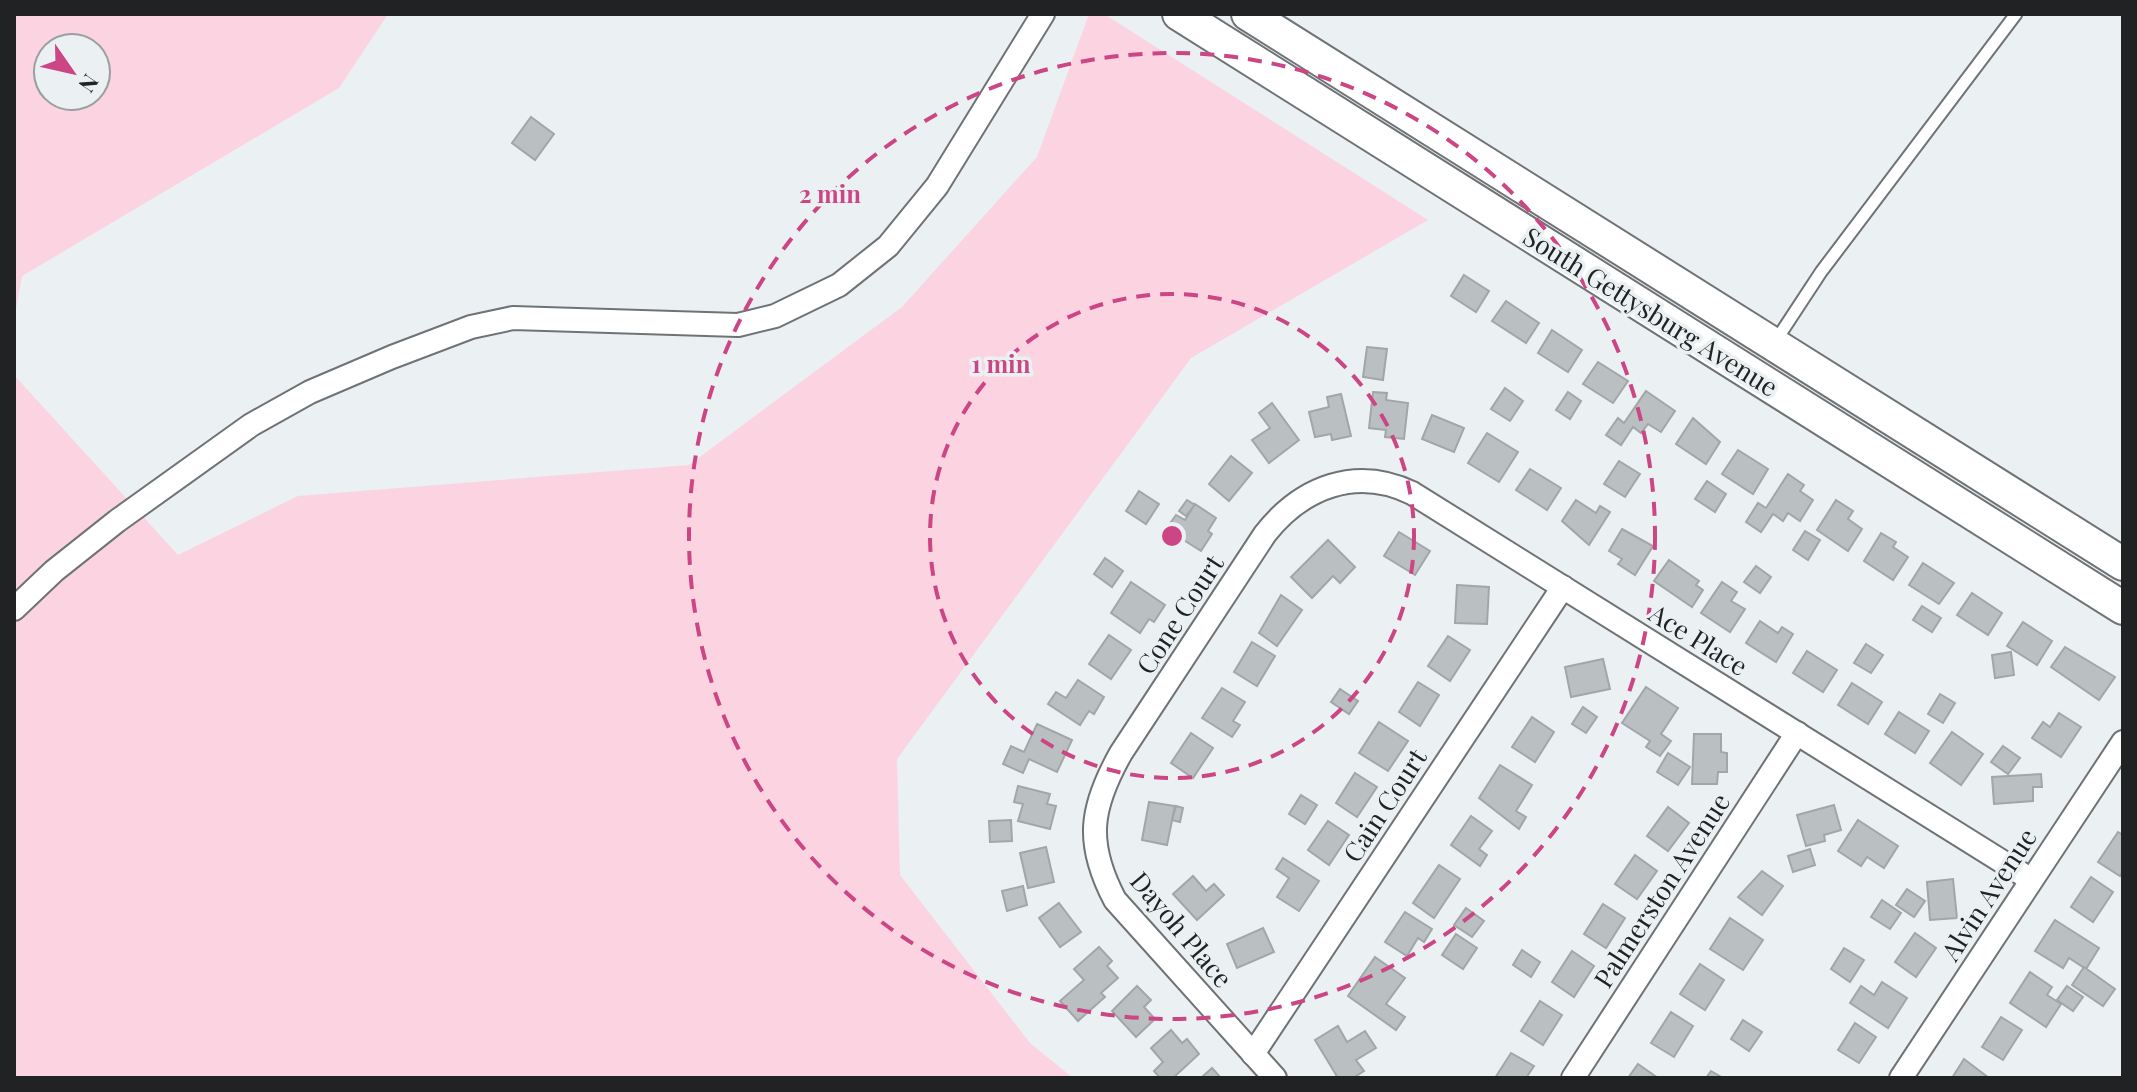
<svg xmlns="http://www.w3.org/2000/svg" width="2137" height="1092" font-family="'Playfair Display',serif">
	<rect width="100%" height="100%" fill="#ebf0f2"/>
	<g fill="#fbd3e1" fill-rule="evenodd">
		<path d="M14,14H388L339,88L22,276L14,320ZM48,48H96V96H48Z"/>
		<polygon points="1089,14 1104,14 1428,220 1191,358 897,759 900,875 1030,1043 1073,1078 14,1078 14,375 178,555 298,496 689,465 902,307 1037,157"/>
	</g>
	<g fill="#babfc1" stroke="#a2a6a9" stroke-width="2">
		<polygon points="531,117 554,134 535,160 512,143"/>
		<polygon points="1464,275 1489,291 1476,312 1451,296"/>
		<polygon points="1506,301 1539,323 1526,343 1492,321"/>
		<polygon points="1552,330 1582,350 1568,372 1538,353"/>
		<polygon points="1367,347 1387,349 1383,380 1363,377"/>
		<polygon points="1598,362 1628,381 1613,403 1583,384"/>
		<polygon points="1505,388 1523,401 1510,421 1491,409"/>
		<polygon points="1646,391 1675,411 1661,432 1648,424 1641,433 1633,427 1621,445 1606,435 1618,418 1624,423"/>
		<polygon points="1373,392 1387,393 1386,400 1408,403 1404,439 1385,437 1386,430 1369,428"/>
		<polygon points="1568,392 1581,401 1570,419 1556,410"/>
		<polygon points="1341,394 1351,436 1332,440 1331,434 1315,437 1309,412 1329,407 1327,397"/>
		<polygon points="1272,403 1299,440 1269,463 1252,440 1270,428 1259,413"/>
		<polygon points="1432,415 1464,428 1454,452 1422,439"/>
		<polygon points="1693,418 1720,442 1706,464 1676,444"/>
		<polygon points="1487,433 1518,452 1499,482 1468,463"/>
		<polygon points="1738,450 1768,469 1753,494 1722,474"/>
		<polygon points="1231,456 1252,473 1229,501 1209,484"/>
		<polygon points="1619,461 1640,474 1625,497 1604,484"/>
		<polygon points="1530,469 1561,488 1547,510 1516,490"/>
		<polygon points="1788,474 1804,485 1800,491 1813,500 1800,521 1788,513 1783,521 1773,514 1761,532 1746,522 1758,503 1766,508"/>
		<polygon points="1707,481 1726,494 1715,512 1695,499"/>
		<polygon points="1139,491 1159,504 1146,524 1126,511"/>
		<polygon points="1187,500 1195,505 1186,516 1179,511"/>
		<polygon points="1576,500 1596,513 1600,506 1610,512 1589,545 1562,521"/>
		<polygon points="1836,500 1853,511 1848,519 1862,529 1848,551 1817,530"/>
		<polygon points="1195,504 1216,518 1208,531 1212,534 1201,551 1166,529 1176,515 1185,520"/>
		<polygon points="1622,529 1653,546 1635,575 1618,564 1622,559 1609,551"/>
		<polygon points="1805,531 1820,540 1808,560 1793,550"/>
		<polygon points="1399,532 1430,551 1415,575 1384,556"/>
		<polygon points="1881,533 1896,542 1893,547 1908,557 1893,580 1864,561"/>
		<polygon points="1328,540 1355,567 1340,583 1333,576 1312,598 1291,577"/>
		<polygon points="1105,558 1123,571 1112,587 1094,574"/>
		<polygon points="1669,560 1699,581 1696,585 1703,590 1692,607 1654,581"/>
		<polygon points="1923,563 1954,583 1939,604 1909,585"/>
		<polygon points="1756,566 1771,577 1760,593 1744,582"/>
		<polygon points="1131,582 1165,605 1154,622 1149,619 1140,633 1111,613"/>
		<polygon points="1722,582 1737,592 1731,601 1745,609 1730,632 1701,613"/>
		<polygon points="1457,585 1489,587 1487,624 1455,623"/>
		<polygon points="1972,593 2002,613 1988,635 1957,615"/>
		<polygon points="1281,595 1302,610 1277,646 1259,633"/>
		<polygon points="1922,606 1941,618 1932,632 1913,620"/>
		<polygon points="1760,621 1778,633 1782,627 1793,634 1776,662 1746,643"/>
		<polygon points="2023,622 2052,641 2037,665 2007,646"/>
		<polygon points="1109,635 1131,650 1111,679 1089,664"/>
		<polygon points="1448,636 1470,650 1450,681 1428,666"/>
		<polygon points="1252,642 1275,656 1257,686 1234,672"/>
		<polygon points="1866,644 1883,655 1871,673 1854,663"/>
		<polygon points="2065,647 2115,677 2099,700 2051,667"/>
		<polygon points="1807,651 1837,670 1823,692 1793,673"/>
		<polygon points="2011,652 2014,675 1995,678 1992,655"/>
		<polygon points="1603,659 1610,689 1571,697 1565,667"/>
		<polygon points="1078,680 1104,697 1094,714 1089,711 1080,725 1048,704 1056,692 1066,698"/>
		<polygon points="1418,682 1439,695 1420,726 1399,712"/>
		<polygon points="1852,683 1882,702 1868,724 1838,705"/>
		<polygon points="1646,687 1678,708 1661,734 1671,741 1660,756 1646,747 1650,741 1622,723"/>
		<polygon points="1222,688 1245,702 1233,721 1240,725 1232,737 1202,718"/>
		<polygon points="1340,689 1358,701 1349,714 1331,702"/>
		<polygon points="1940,694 1955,703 1943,723 1928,714"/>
		<polygon points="1583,707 1597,717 1586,733 1572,724"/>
		<polygon points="1899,712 1929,731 1915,753 1885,734"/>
		<polygon points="2059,713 2081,727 2061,757 2032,738 2043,722 2050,727"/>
		<polygon points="1532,717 1554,732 1535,762 1512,747"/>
		<polygon points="1379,722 1408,741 1388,771 1359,753"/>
		<polygon points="1037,724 1072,740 1057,772 1029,759 1023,773 1003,764 1011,746 1024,752"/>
		<polygon points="1952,732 1983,754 1961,785 1930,763"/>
		<polygon points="1191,733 1213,748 1193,778 1171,763"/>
		<polygon points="1694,734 1721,734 1721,752 1727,753 1727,772 1718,772 1717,784 1692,784"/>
		<polygon points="2003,746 2020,758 2008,774 1991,762"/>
		<polygon points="1668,753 1690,767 1678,785 1657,772"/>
		<polygon points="1500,765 1532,785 1516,811 1526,817 1519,829 1479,798"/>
		<polygon points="1355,773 1377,787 1357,817 1336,803"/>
		<polygon points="2041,774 2042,787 2033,787 2033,801 1994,804 1992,777"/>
		<polygon points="1018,786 1050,794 1047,804 1056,806 1050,829 1018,821 1023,804 1014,802"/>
		<polygon points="1301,795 1317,805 1305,824 1289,814"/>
		<polygon points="1149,802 1175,806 1167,845 1142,840"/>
		<polygon points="1834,805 1841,830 1824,835 1825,841 1806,846 1797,815"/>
		<polygon points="1176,806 1183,808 1180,822 1172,820"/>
		<polygon points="1668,807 1689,823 1668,851 1647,836"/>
		<polygon points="1471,816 1492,831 1479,849 1487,855 1480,866 1451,845"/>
		<polygon points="1011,820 1012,841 990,842 989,821"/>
		<polygon points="1858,820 1898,846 1884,868 1867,857 1861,866 1838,851"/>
		<polygon points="1328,821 1349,835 1329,865 1308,850"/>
		<polygon points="2118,832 2123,835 2123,871 2120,876 2098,862"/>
		<polygon points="1046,847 1054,882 1028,888 1020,853"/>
		<polygon points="1810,849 1815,865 1793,872 1788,856"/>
		<polygon points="1635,855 1657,871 1637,899 1615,884"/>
		<polygon points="1283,858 1319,881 1299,911 1277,897 1289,878 1276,869"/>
		<polygon points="1439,865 1460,879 1434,918 1413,903"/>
		<polygon points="1762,871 1783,886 1762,915 1738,897"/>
		<polygon points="1193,876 1206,891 1214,884 1224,895 1197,920 1173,894"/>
		<polygon points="2091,877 2113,892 2093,922 2071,907"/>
		<polygon points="1953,879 1957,918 1930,920 1927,882"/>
		<polygon points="1023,886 1027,905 1007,911 1002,891"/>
		<polygon points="1907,889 1925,901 1914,917 1896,905"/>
		<polygon points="1882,900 1901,913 1890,929 1871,917"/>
		<polygon points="1059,903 1081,932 1060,947 1039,918"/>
		<polygon points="1603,904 1625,918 1606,948 1584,934"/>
		<polygon points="1466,908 1484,921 1472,937 1454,925"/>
		<polygon points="1405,912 1432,929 1424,942 1418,938 1407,956 1385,942"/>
		<polygon points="1730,918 1763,940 1743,970 1710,949"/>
		<polygon points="2055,920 2099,948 2086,969 2069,958 2063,968 2035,951"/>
		<polygon points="1263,928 1274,952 1237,968 1227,944"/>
		<polygon points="1915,933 1936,948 1916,977 1895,962"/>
		<polygon points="1456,934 1477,948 1463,969 1442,955"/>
		<polygon points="1099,947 1112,961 1107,966 1118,978 1101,993 1105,997 1078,1021 1060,1001 1084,980 1074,969"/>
		<polygon points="1844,948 1864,960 1850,982 1831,969"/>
		<polygon points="1522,950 1540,962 1531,977 1513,965"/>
		<polygon points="1572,951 1594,966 1574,997 1552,982"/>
		<polygon points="1375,957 1405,978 1386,1004 1405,1017 1396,1030 1348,996"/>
		<polygon points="1700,964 1724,980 1705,1010 1680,994"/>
		<polygon points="2084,967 2115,989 2103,1006 2072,985"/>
		<polygon points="2030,972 2052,987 2047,995 2061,1004 2046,1027 2010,1003"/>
		<polygon points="1882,982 1907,998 1888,1028 1850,1003 1861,986 1874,995"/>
		<polygon points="1137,986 1151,1000 1144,1007 1155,1019 1136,1037 1112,1011"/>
		<polygon points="2067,986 2083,997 2073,1011 2057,1000"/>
		<polygon points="1540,1001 1562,1015 1543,1045 1521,1031"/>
		<polygon points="1671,1012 1693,1026 1674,1057 1651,1043"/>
		<polygon points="2001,1017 2022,1030 2003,1060 1982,1047"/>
		<polygon points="1743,1020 1762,1032 1749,1051 1731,1039"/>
		<polygon points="1855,1023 1876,1037 1859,1063 1838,1050"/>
		<polygon points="1338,1026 1347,1042 1365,1031 1376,1048 1356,1060 1364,1071 1353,1078 1338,1078 1315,1040"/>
		<polygon points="1171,1030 1182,1043 1187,1039 1199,1054 1173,1078 1160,1078 1154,1071 1163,1062 1151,1048"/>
		<polygon points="1511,1053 1534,1066 1526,1078 1495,1078"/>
		<polygon points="1964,1059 1989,1078 1952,1078"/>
		<polygon points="1638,1064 1658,1078 1628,1078"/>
		<polygon points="1212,1068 1221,1078 1201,1078"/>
		<polygon points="1711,1071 1723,1078 1706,1078"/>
	</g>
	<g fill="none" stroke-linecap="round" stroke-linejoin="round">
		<g stroke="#6f7375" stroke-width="15">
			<polyline id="service" points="1775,342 1821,272 2016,14"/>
		</g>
		<g stroke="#6f7375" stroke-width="26">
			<g id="minor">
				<polyline points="14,609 54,571 117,521 251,425 310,392 392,357 471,327 513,318 738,325 775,316 839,285 888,246 937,186 1043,14"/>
				<polyline points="1253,1054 1563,587"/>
				<path d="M1275,1078L1115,900C1085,843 1090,808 1121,753L1265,534C1302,487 1356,466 1412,493L2030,879"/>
				<polyline points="1573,1078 1797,733"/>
				<polyline points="1901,1078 2123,742"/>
			</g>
		</g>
		<g stroke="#6f7375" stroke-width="36">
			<g id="secondary">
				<polyline points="1179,14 2123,608"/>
				<polyline points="1248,14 2123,564"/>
			</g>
		</g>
		<use href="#service" stroke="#fff" stroke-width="11"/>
		<use href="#minor" stroke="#fff" stroke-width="22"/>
		<use href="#secondary" stroke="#fff" stroke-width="32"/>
	</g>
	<g fill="none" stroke="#cc4584" stroke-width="4" stroke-dasharray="14 10">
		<circle cx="1172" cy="536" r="242"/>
		<circle cx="1172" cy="536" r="483"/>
	</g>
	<g text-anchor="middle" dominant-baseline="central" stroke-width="7" stroke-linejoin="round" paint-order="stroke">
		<g font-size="26" fill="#212223" stroke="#ebf0f2">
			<text transform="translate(1651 311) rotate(32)">South Gettysburg Avenue</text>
			<text transform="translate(1179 614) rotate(-57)">Cone Court</text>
			<text transform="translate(1699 639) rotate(32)">Ace Place</text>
			<text transform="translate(1384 805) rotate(-57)">Cain Court</text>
			<text transform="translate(1661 890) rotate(-57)">Palmerston Avenue</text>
			<text transform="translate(1988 894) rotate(-57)">Alvin Avenue</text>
			<text transform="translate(1182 929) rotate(50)">Dayoh Place</text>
		</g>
	</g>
	<circle cx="1172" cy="536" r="12" fill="#cc4584" stroke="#ebf0f2" stroke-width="4"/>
	<g font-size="24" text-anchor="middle" font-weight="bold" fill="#cc4584" stroke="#ebf0f2" stroke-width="7" stroke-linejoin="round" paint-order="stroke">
		<text x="830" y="203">2 min</text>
		<text x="1001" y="373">1 min</text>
	</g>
	<rect width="2137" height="1092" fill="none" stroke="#212223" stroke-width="32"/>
	<g transform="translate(72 72) rotate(124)"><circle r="38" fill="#ebf0f2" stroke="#9a9e9f" stroke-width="2"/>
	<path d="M0-6L14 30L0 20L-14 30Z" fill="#cc4584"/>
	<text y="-12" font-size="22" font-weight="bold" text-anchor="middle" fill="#212223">N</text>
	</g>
</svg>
